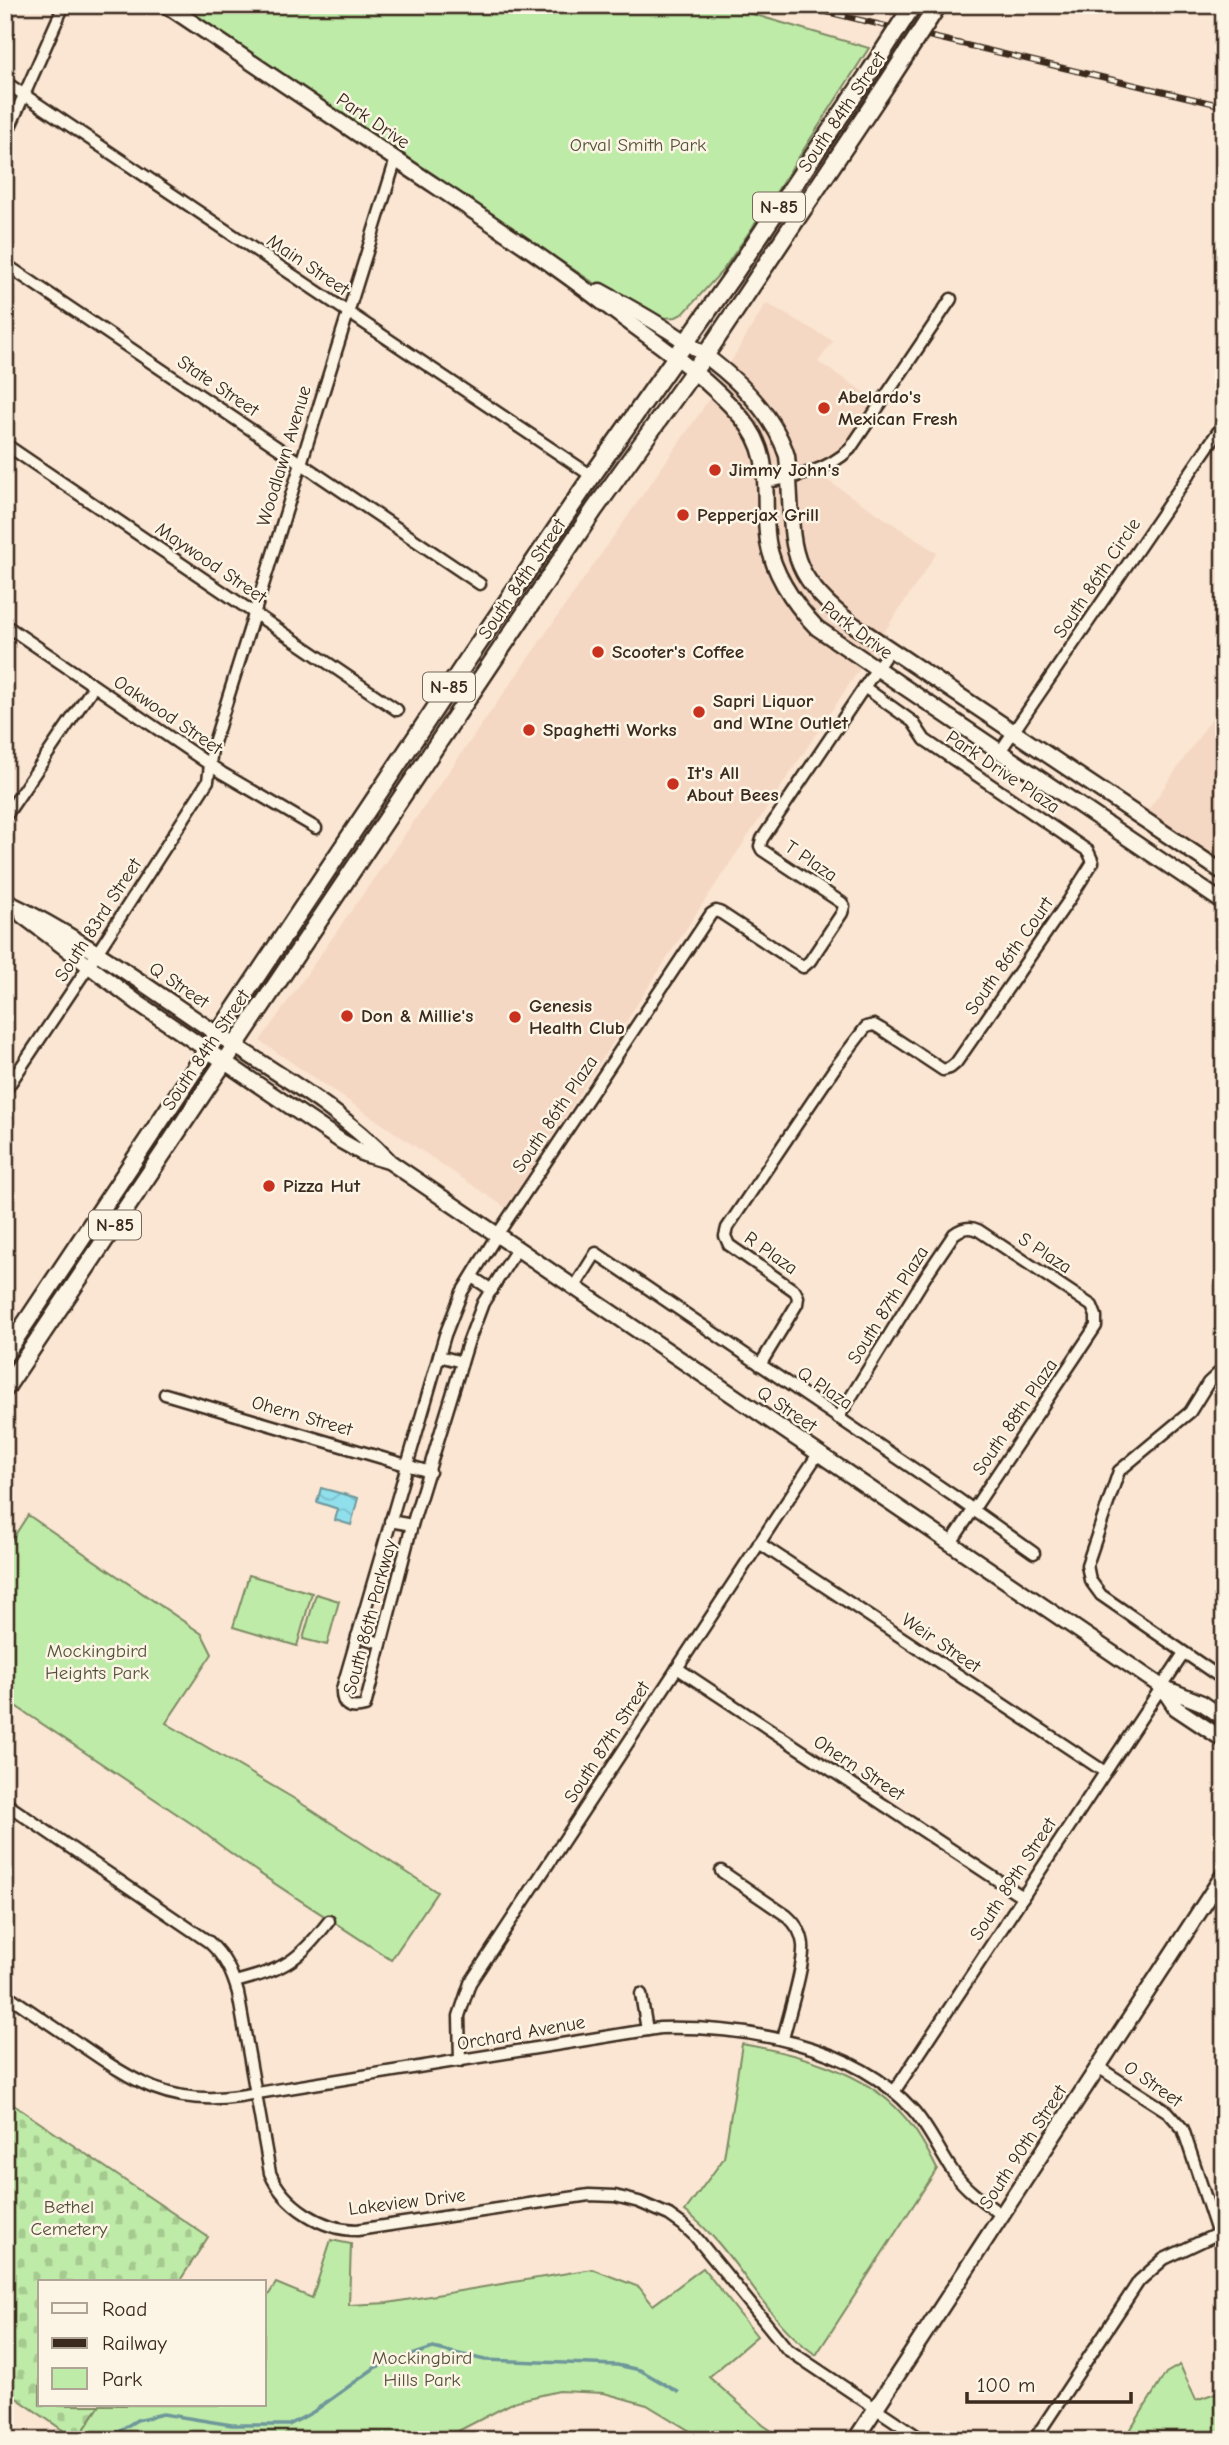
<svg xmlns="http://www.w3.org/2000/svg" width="1229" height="2445" font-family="'Comic Neue',sans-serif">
	<defs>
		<pattern id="cemetery-stones" width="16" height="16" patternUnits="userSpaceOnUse" patternTransform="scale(1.75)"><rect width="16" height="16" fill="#bfeba8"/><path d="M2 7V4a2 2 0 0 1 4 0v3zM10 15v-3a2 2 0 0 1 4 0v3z" fill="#a5ca90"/></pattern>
		<pattern id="water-waves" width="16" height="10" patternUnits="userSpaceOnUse" patternTransform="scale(1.75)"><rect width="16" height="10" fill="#90dfed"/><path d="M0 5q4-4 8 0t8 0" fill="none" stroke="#7dc0cb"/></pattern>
	</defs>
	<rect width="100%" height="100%" fill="#fae6d3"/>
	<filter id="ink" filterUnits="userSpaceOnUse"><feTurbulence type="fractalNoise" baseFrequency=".0143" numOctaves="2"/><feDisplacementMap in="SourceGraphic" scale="14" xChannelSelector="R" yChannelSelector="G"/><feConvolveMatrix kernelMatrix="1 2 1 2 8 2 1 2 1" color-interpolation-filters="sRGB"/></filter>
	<g filter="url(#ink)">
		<g fill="#f5d8c3">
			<polygon points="766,303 833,341 818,362 875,399 824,478 937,553 678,941 506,1208 260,1041 702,410"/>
			<polygon points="1224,701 1224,873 1142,819"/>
		</g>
		<g fill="#bfeba8" stroke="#7d8a63" stroke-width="2">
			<polygon points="176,5 721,5 869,48 766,208 723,270 684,313 676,317 652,319 621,301"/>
			<path d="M28,1515L202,1634L212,1654L166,1723L293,1798L437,1892L391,1960C327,1916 259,1877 198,1828L5,1699V1538L11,1541Z"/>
			<polygon points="249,1575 312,1593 297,1646 233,1627"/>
			<polygon points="316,1594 339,1601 327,1645 303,1639"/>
			<path d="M742,2044C797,2054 863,2070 902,2114C917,2130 927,2149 937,2169L816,2355C761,2317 737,2250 685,2211L724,2158Z"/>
			<polygon points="331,2240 351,2244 349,2305 388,2303 592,2269 639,2287 653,2305 703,2268 757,2336 709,2377 763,2425 785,2440 705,2440 647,2405 604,2393 559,2391 516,2401 441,2440 77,2440 100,2405 264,2405 264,2302 276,2283 312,2298"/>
			<polygon points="1180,2365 1196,2400 1224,2390 1224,2440 1124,2440 1166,2373"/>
		</g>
		<polygon fill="url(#cemetery-stones)" stroke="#7d8a63" stroke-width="2" points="5,2099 208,2237 179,2282 40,2282 40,2405 100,2405 77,2440 5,2390"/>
		<polygon fill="url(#water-waves)" stroke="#6e979a" stroke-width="2" points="321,1488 358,1498 351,1525 335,1520 338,1509 317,1502"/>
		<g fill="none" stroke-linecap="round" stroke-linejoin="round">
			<polyline stroke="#6e979a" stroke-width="3.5" points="104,2440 137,2420 163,2414 232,2425 289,2425 313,2412 376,2367 433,2348 485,2360 617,2365 640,2370 678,2392"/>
			<g stroke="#3b2a1e" stroke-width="15">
				<g id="street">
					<polyline points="5,82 592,476"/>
					<polyline points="5,138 64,5"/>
					<polyline points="5,264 480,584"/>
					<polyline points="5,444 397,710"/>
					<path d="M767,482C797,477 827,471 850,449L951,299"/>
					<polyline points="5,625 222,773 316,828"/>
					<polyline points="999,753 1224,423"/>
					<polyline points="5,817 94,686"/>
					<polyline points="5,1091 88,967 208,781 212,749 396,159"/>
					<path d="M517,1249L483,1303L468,1343L412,1525L365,1706C350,1710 341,1706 342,1689L445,1335L462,1292L497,1235L711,914L716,911L721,913L803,967L810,961L842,913L844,906L842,903L762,850L760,846L762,839L890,649"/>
					<polyline points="472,1277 492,1290"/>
					<polyline points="574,1288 596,1253 958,1499 1034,1553"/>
					<polyline points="439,1356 462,1362"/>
					<polyline points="760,1365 797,1304 798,1297 795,1291 729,1245 725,1236 727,1228 834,1069 866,1027 874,1025 881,1029 943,1070 950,1068 956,1063 1069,900 1093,862 1088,851 925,740 913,722 864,687"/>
					<polyline points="1224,1368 1208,1383 1190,1412 1119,1471 1087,1565 1090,1580 1101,1595 1224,1680"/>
					<polyline points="165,1394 430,1472"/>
					<path d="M838,1418L927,1274L954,1234C962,1228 969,1226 978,1230L1092,1306L1096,1316V1326L951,1543"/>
					<polyline points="390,1521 412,1525"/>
					<polyline points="759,1543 1105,1772"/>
					<polyline points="357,1636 381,1643"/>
					<polyline points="677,1668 1023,1897"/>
					<path d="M5,1803L209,1942C225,1957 232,1972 238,1993L270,2173C284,2206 322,2230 357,2230L589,2195L615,2196L639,2202L669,2215L683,2225L695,2236L787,2349L923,2440"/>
					<path d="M721,1871L787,1916C796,1924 802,1933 803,1945C805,1965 788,2017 783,2039"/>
					<path d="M235,1982C285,1969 297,1962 329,1921"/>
					<path d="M5,1993C30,2011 56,2028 81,2045C135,2082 170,2106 239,2096L660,2028C745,2026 854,2044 913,2110C930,2129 939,2152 954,2173C967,2191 984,2202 1002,2215"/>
					<polyline points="641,1994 647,2030"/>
					<polyline points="460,2061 459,2016 470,1983 818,1454"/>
					<polyline points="1098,2067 1168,2112 1183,2129 1224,2253"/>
					<polyline points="894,2092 1184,1653"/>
					<polyline points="1034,2440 1139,2281 1164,2259 1217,2234"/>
				</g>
			</g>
			<g stroke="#3b2a1e" stroke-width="19">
				<g id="secondary">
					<path d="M166,5C250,61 333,117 416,173C482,217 548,260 611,309C655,342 705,375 741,417C776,457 761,495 768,542C774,576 794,604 817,628L1224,903"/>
					<path d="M600,291C667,328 763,380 787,456C796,540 778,568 854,625L1224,873"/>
					<path d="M5,901C79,936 146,986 214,1032C274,1072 341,1109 390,1162L1162,1687L1202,1703L1224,1718"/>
					<polyline points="23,916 138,1003 341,1141 364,1154 388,1161"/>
					<polyline points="1162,1687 1176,1708 1224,1740"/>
					<polyline points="855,2440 1224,1874"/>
				</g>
			</g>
			<g stroke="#3b2a1e" stroke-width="21">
				<g id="primary">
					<polyline points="5,1354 464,665 592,476 732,277 871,70"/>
					<polyline points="5,1389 594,510 711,347 888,82"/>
				</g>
			</g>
			<use href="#street" stroke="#fcf5e5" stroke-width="10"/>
			<use href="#secondary" stroke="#fcf5e5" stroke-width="14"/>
			<use href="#primary" stroke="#fcf5e5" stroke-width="16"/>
			<g stroke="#3b2a1e" stroke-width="6">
				<polyline id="rail" points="797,5 1224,106"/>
			</g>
			<use href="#rail" stroke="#fcf5e5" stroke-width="3.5" stroke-dasharray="10" stroke-linecap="butt"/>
			<g stroke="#3b2a1e" stroke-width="21" stroke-linecap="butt">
				<g id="primary-bridge">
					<polyline points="871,70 913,5"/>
					<polyline points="888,82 938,5"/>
				</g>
			</g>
			<use href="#primary-bridge" stroke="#fcf5e5" stroke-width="16"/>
		</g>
	</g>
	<g fill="#c8321e" stroke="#fcf5e5" stroke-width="2.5">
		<circle cx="824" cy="408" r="7"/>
		<circle cx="715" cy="470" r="7"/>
		<circle cx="683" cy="515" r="7"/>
		<circle cx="598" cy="652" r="7"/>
		<circle cx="699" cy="712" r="7"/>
		<circle cx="529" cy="730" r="7"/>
		<circle cx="673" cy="784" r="7"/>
		<circle cx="347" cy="1016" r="7"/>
		<circle cx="515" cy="1017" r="7"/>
		<circle cx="269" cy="1186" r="7"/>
	</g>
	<g text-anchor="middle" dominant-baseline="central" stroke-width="5" stroke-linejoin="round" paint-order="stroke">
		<g fill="#fcf5e5" stroke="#75675a" stroke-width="2">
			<rect x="753" y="192.5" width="52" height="29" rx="5"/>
			<rect x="423" y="672.5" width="52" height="29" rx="5"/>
			<rect x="89" y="1210.5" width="52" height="29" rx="5"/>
		</g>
		<g font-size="18" font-weight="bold" fill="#3b2a1e">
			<text x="779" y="207">N-85</text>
			<text x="449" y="687">N-85</text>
			<text x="115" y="1225">N-85</text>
		</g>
		<g font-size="19" fill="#3b2a1e" stroke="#fcf5e5">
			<text transform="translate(842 112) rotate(-56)">South 84th Street</text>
			<text transform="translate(373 121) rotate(34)">Park Drive</text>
			<text transform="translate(308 265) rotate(34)">Main Street</text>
			<text transform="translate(218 386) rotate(34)">State Street</text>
			<text transform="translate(284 456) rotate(-73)">Woodlawn Avenue</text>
			<text transform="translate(211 563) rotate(34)">Maywood Street</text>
			<text transform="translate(1097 578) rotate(-56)">South 86th Circle</text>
			<text transform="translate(522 579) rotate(-56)">South 84th Street</text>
			<text transform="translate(857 630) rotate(37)">Park Drive</text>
			<text transform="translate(168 715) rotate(34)">Oakwood Street</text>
			<text transform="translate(1003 772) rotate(34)">Park Drive Plaza</text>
			<text transform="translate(811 861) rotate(34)">T Plaza</text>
			<text transform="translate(98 920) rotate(-57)">South 83rd Street</text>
			<text transform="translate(1009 956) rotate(-55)">South 86th Court</text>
			<text transform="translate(179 985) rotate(34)">Q Street</text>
			<text transform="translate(206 1050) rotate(-56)">South 84th Street</text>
			<text transform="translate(555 1114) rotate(-56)">South 86th Plaza</text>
			<text transform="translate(771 1253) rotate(35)">R Plaza</text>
			<text transform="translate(1045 1253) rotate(33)">S Plaza</text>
			<text transform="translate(888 1305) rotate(-58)">South 87th Plaza</text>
			<text transform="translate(825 1388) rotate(34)">Q Plaza</text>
			<text transform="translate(787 1409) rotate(34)">Q Street</text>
			<text transform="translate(302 1416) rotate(16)">Ohern Street</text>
			<text transform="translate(1015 1417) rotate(-56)">South 88th Plaza</text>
			<text transform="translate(370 1617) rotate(-75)">South 86th Parkway</text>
			<text transform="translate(941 1643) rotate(34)">Weir Street</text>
			<text transform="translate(607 1742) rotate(-57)">South 87th Street</text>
			<text transform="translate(859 1768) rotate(33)">Ohern Street</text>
			<text transform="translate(1013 1879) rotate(-57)">South 89th Street</text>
			<text transform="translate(521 2033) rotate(-10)">Orchard Avenue</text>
			<text transform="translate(1153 2084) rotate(35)">O Street</text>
			<text transform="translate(1023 2147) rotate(-57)">South 90th Street</text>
			<text transform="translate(407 2202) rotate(-7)">Lakeview Drive</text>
		</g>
		<g font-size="19" fill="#55513a" stroke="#fcf5e5">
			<text x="638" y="145">Orval Smith Park</text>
			<text x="97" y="1651">Mockingbird<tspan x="97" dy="22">Heights Park</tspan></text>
			<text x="69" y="2207">Bethel<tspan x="69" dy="22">Cemetery</tspan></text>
			<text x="422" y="2358">Mockingbird<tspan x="422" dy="22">Hills Park</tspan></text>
		</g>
		<g font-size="19" font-weight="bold" fill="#3b2a1e" stroke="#fcf5e5" text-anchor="start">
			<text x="838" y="397">Abelardo's<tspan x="838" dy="22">Mexican Fresh</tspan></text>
			<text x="729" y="470">Jimmy John's</text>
			<text x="697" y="515">Pepperjax Grill</text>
			<text x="612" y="652">Scooter's Coffee</text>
			<text x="713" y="701">Sapri Liquor<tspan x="713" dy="22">and WIne Outlet</tspan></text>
			<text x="543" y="730">Spaghetti Works</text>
			<text x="687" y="773">It's All<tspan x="687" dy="22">About Bees</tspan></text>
			<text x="529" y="1006">Genesis<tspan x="529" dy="22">Health Club</tspan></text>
			<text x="361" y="1016">Don &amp; Millie's</text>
			<text x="283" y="1186">Pizza Hut</text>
		</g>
	</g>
	<rect width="1229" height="2445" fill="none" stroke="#fcf5e5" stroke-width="28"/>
	<rect x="14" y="14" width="1201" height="2417" fill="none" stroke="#3b2a1e" stroke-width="2.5" filter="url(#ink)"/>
	<rect x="38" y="2280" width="228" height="126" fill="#fcf5e5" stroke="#afa495" stroke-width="2"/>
	<rect x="52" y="2303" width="35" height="10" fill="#fcf5e5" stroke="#afa495" stroke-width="2"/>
	<text x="102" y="2316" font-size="21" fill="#3b2a1e">Road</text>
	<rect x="52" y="2338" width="35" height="10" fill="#3b2a1e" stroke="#afa495" stroke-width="2"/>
	<text x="102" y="2350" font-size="21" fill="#3b2a1e">Railway</text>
	<rect x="52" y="2368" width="35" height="21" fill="#bfeba8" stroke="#afa495" stroke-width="2"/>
	<text x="102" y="2386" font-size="21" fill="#3b2a1e">Park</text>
	<path d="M967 2392v10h164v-10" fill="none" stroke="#3b2a1e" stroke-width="3.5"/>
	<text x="977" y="2392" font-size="21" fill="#3b2a1e" stroke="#fcf5e5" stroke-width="5" paint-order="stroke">100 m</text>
</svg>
